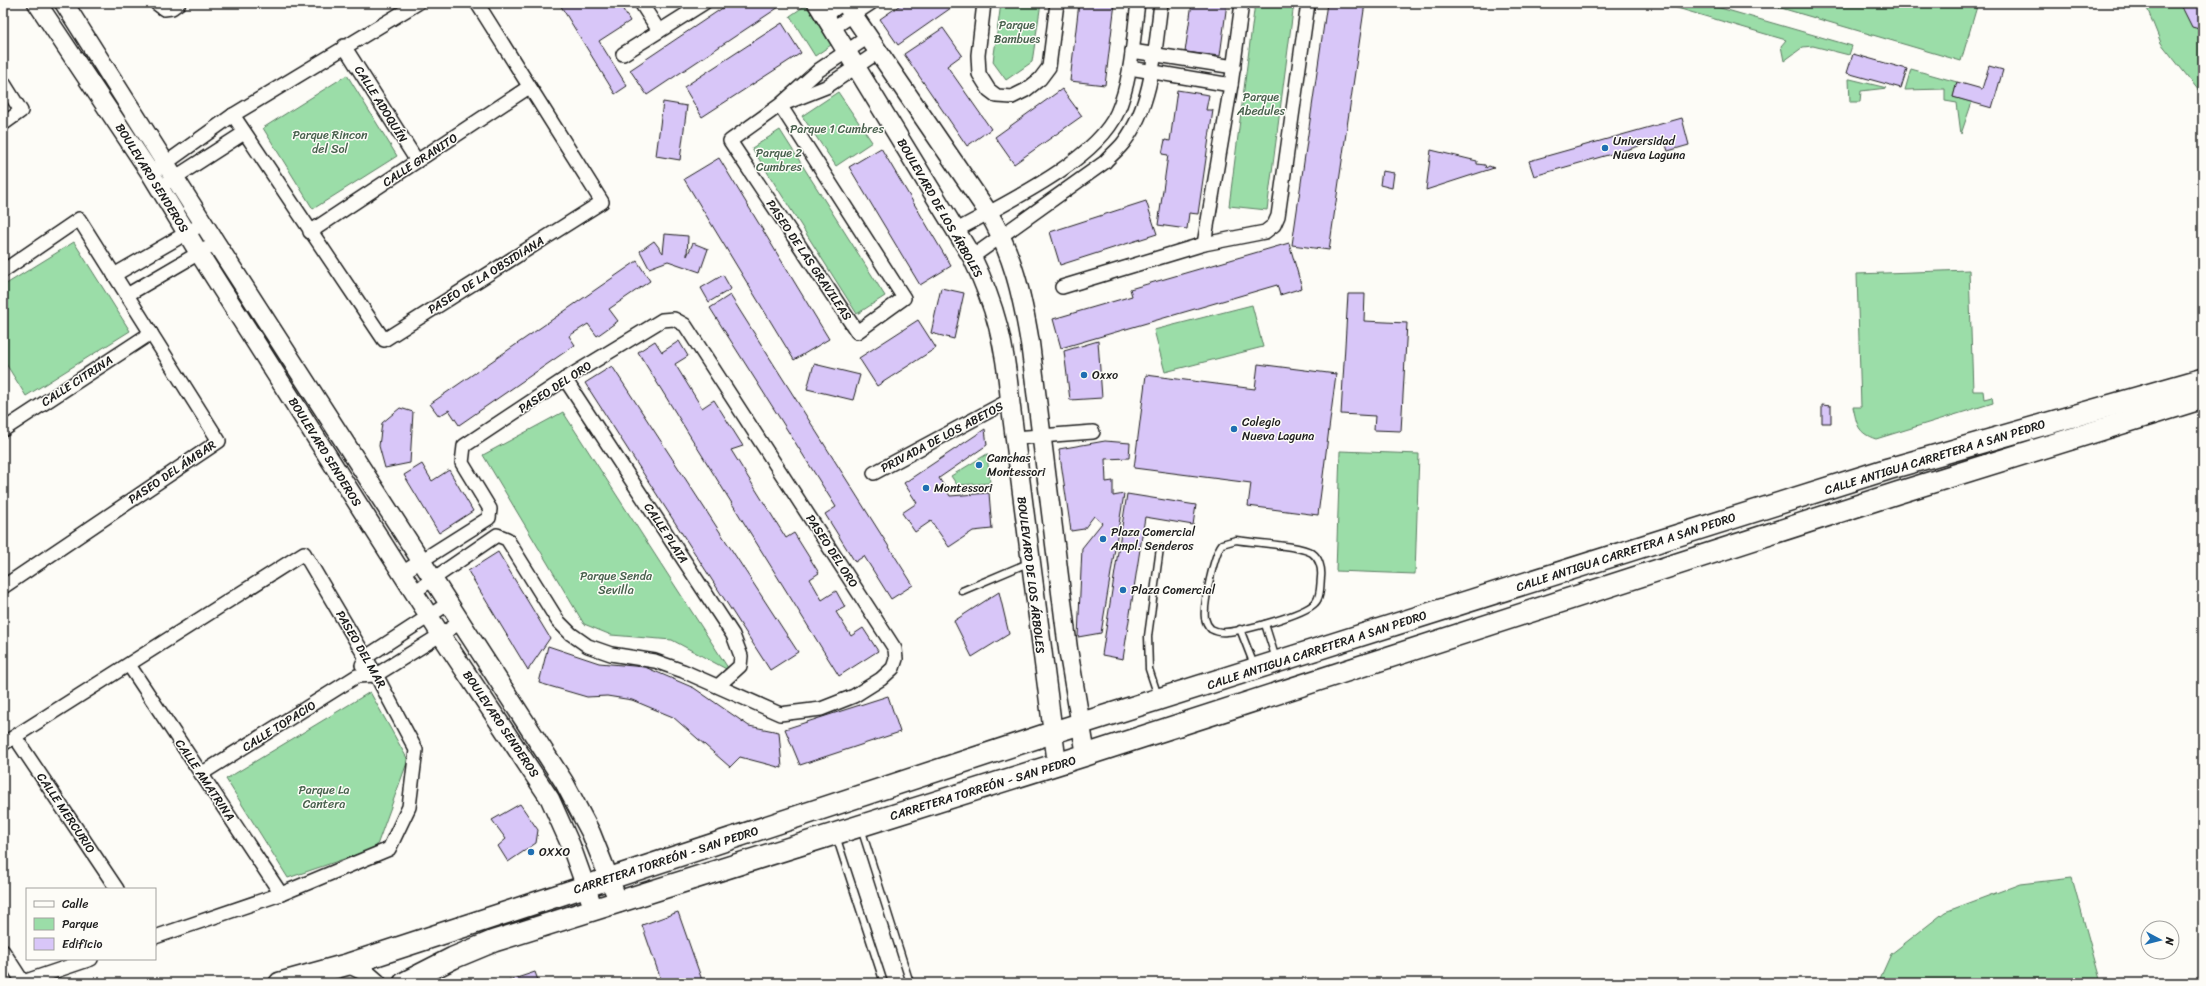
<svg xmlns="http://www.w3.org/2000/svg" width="2206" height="986" font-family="Sriracha,sans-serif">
	<rect width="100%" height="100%" fill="#fdfcf7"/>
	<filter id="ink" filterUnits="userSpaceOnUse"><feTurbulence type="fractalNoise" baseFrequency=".025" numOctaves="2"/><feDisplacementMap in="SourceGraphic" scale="8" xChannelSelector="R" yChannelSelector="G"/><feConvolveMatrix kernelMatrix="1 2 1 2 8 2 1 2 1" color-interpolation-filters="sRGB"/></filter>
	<g filter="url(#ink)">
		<g fill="#9bdda8" stroke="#5c7c62">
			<polygon points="1001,3 1041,3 1032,62 1006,80 993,62"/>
			<polygon points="1255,3 1294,3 1267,210 1229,206"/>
			<polygon points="1660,3 1703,3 1852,46 1849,55 1813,46 1803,47 1784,61 1781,46 1786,40"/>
			<polygon points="1764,3 1978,3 1961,61"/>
			<polygon points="2145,3 2203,3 2203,96 2161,43"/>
			<polygon points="806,5 831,45 815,56 790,16"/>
			<polygon points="1911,69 1957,82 1953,97 1972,102 1961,134 1957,103 1945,101 1945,89 1905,90"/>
			<polygon points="347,75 397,156 313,209 263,128"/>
			<polygon points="1849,79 1850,79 1887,88 1861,91 1860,102 1850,102"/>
			<polygon points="838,92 872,142 836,166 802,116"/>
			<polygon points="780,130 885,296 857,314 752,148"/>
			<polygon points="74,242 130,331 26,396 3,359 3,286"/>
			<path d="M1969,270L1973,391H1983L1984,399L1992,397L1993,403L1876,439C1857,433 1857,424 1853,407H1861L1857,274Z"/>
			<polygon points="1252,305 1263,347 1165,372 1154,330"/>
			<polygon points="563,412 730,671 672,640 611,635 584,624 483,455"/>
			<polygon points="1340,451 1419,454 1415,574 1336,571"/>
			<polygon points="987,454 990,483 957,485 951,476"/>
			<polygon points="370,692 408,760 376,848 288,878 226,779"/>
			<polygon points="2072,878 2101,983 1878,983 1891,954 1945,912 2020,884"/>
		</g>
		<g fill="#d8c6f8" stroke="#1c1c1c">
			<polygon points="559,3 619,3 630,21 599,41 627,86 615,94"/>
			<polygon points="730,3 785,3 647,95 630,70"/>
			<polygon points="903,3 958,3 898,45 880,19"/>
			<polygon points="1079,3 1115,3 1105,85 1070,81"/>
			<polygon points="1192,3 1227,3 1220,56 1185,52"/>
			<polygon points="1327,3 1365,3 1329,250 1292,245"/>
			<polygon points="2180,3 2203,3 2203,30 2192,27"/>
			<polygon points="782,23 801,53 702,117 684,87"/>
			<polygon points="943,28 962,55 947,66 991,129 967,146 904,54"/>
			<polygon points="1853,54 1907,69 1901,88 1847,73"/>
			<polygon points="1989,66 2003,70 1992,108 1953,97 1957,82 1982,89"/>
			<polygon points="1062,89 1082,116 1014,164 995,137"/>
			<polygon points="1177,90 1209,95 1206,110 1213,110 1198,214 1189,213 1187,229 1158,225 1168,155 1162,154 1165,140 1170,141"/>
			<polygon points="663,102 687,106 680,160 656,156"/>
			<polygon points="1682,118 1689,145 1668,151 1664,139 1534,176 1529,161"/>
			<polygon points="881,148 951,266 920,285 849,167"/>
			<polygon points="1431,150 1477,161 1477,164 1485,165 1486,168 1489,166 1494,168 1426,190"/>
			<polygon points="719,158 829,339 794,360 684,179"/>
			<polygon points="1382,171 1394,173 1392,188 1380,185"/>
			<polygon points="1146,201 1157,234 1060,265 1050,232"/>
			<polygon points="665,234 688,236 687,256 693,243 708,249 700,272 668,261 649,268 640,251 654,241 663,253"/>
			<polygon points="1289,243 1302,288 1280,295 1277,285 1061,348 1053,319 1132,296 1130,289"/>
			<polygon points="637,261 650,281 609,309 618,321 597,336 588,324 569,336 575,345 459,425 449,410 439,416 430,404"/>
			<polygon points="723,275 731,289 709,302 701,288"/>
			<polygon points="941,288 964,293 954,339 931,333"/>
			<polygon points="1348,294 1365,294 1364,321 1407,323 1401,431 1374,430 1375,416 1341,414"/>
			<polygon points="730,295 913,585 891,599 864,556 855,562 825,514 836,507 710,308"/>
			<polygon points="918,320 936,348 877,386 859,358"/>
			<polygon points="655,341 662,352 679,341 688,356 675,364 702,408 714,400 743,446 731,450 786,538 794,533 819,573 810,579 822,600 836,591 845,607 836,612 851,636 863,628 878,651 839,676 638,352"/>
			<polygon points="1098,341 1102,398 1070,400 1064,351"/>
			<polygon points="814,364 860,375 853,400 807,389"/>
			<polygon points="1258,364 1336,374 1318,515 1248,506 1251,483 1134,468 1146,375 1255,389"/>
			<polygon points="612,366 798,652 770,670 585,383"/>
			<polygon points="1822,405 1831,406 1831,423 1822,423"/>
			<polygon points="400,408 413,412 410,463 385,468 379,446 382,423"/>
			<polygon points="985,429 987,445 939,478 950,496 989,493 992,529 973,531 949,547 931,521 915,532 902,513 917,503 904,483"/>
			<polygon points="1105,441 1130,443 1129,458 1105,459 1106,482 1113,481 1113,496 1124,494 1101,633 1078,637 1082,548 1102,523 1094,516 1084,529 1071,531 1059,449"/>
			<polygon points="422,464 432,481 449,470 473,511 439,533 404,475"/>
			<polygon points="1127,494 1196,505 1193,525 1145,517 1123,659 1102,655"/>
			<polygon points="498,552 550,638 528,670 468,571"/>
			<polygon points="999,592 1009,634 972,657 954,621"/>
			<polygon points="548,646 599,663 645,667 694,688 749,726 779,732 782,768 740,757 730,767 673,717 632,700 607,696 587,697 539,683"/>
			<polygon points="888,696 900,732 800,765 785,729"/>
			<polygon points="520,804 538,830 536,843 508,862 498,846 506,839 492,820"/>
			<polygon points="678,912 703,983 662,983 642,925"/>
			<polygon points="535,972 539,983 502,983"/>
		</g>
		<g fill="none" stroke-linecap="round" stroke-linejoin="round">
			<g stroke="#1c1c1c" stroke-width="9">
				<g id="lane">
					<path d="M1236,540C1253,543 1300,545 1312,553C1319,558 1322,568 1321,577C1320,586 1321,597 1315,603C1304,615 1243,631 1226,632C1221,633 1215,631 1211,629C1208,626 1206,623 1205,618C1203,605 1214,554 1222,544Z"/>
					<polyline points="962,591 1028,563"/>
					<polyline points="1265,624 1276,659"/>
					<polyline points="1240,629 1254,665"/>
					<polyline points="1158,696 1149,669 1148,636 1160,548"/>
					<polyline points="861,828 910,983"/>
					<polyline points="836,836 884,983"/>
				</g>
			</g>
			<g stroke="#1c1c1c" stroke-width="16">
				<g id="street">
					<polyline points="156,3 164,9 172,8 179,3"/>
					<polyline points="641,3 659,31"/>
					<polyline points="984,3 978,55 979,74 989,90 997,96 1012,97 1026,90 1040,79 1049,67 1057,3"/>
					<polyline points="825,16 843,3"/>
					<polyline points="833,28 871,3"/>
					<polyline points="344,46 417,161"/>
					<polyline points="1132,51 1234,67"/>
					<polyline points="623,54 704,3"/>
					<polyline points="1130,68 1231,85"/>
					<polyline points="3,82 21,111 3,124"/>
					<polyline points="788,102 826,87 878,52"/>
					<polyline points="780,105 904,298 857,332 730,141 780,105 819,70 868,37"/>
					<polyline points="233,115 384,340 602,202 477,3"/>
					<polyline points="159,168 233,115 418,3"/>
					<polyline points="168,182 244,133"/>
					<path d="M955,231C1001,205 1095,162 1117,113C1132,79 1133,39 1138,3"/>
					<polyline points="310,232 529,87"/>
					<polyline points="1204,244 1231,85 1242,3"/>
					<path d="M972,257L1105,162C1111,155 1119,149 1124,142C1153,104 1155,49 1161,3"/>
					<polyline points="3,271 79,219 219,441 3,587"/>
					<polyline points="114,275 204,223"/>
					<polyline points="1062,287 1204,244 1265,232 1274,225 1278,216 1308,3"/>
					<polyline points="127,295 216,243"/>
					<polyline points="565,379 733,635 741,656 740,666 718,686"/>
					<polyline points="3,430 151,333"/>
					<polyline points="1014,438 1093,432"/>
					<polyline points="874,473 1010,400"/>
					<polyline points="402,573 489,518 490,509 462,463 464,446 565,379 662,320 674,319 685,325 895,649 896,659 893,668 881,679 854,696 821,709 780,714 683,671 655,661 611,654 588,646 571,634 558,621 507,539 497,535 414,592"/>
					<polyline points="129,665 281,894"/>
					<polyline points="362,665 366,657 449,603"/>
					<polyline points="15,737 117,889"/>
					<polyline points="3,744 304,553 376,675 416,750 409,807 389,849 281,894 155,937"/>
					<polyline points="201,774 357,676 376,675 461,622"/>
					<polyline points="3,951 23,982 91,959"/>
				</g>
			</g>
			<g stroke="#1c1c1c" stroke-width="21">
				<g id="secondary">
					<polyline points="37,3 151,174 199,253 441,635 550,799 571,846 594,910"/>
					<polyline points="64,3 216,243 564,782 591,833 619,903"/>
					<path d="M817,3L972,257C996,307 1005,345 1010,400L1057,764"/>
					<path d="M845,3L988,212C1013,254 1022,295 1030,343L1068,649L1086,755"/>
					<polyline points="349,964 362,970 377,983"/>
				</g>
			</g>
			<g stroke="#1c1c1c" stroke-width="24">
				<g id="primary">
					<polyline points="280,983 349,964 511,911 1051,733 1888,469 2203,379"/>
					<polyline points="404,983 453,958 494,941 1086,755 1897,493 2203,398"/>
				</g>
			</g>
			<use href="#lane" stroke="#fdfcf7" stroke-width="6"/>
			<use href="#street" stroke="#fdfcf7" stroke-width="13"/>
			<use href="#secondary" stroke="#fdfcf7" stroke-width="18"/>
			<use href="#primary" stroke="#fdfcf7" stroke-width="21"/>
		</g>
	</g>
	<g fill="#1f6fb2" stroke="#fdfcf7" stroke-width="1.5">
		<circle cx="1605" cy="148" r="4"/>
		<circle cx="1084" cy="375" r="4"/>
		<circle cx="1234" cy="429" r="4"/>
		<circle cx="979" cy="465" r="4"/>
		<circle cx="926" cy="488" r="4"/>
		<circle cx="1103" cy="539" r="4"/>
		<circle cx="1123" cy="590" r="4"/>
		<circle cx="531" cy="852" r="4"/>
	</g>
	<g text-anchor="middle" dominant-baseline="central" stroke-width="3" stroke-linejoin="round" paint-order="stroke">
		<g font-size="12" fill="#48604d" stroke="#fdfcf7">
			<text x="1017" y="25">Parque<tspan x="1017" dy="14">Bambues</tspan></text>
			<text x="1261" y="97">Parque<tspan x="1261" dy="14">Abedules</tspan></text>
			<text x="837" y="129">Parque 1 Cumbres</text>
			<text x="330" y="135">Parque Rincon<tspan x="330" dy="14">del Sol</tspan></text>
			<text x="779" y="153">Parque 2<tspan x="779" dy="14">Cumbres</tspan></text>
			<text x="616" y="576">Parque Senda<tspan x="616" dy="14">Sevilla</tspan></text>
			<text x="324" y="790">Parque La<tspan x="324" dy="14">Cantera</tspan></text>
		</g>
		<g font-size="12" fill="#1c1c1c" stroke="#fdfcf7">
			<text transform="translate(381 104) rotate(58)">CALLE ADOQUÍN</text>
			<text transform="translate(420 160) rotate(-33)">CALLE GRANITO</text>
			<text transform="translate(152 178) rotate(58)">BOULEVARD SENDEROS</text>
			<text transform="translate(940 208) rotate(60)">BOULEVARD DE LOS ÁRBOLES</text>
			<text transform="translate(809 260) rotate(56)">PASEO DE LAS GRAVILEAS</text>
			<text transform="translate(486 275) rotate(-32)">PASEO DE LA OBSIDIANA</text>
			<text transform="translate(77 381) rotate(-33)">CALLE CITRINA</text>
			<text transform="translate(555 387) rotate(-33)">PASEO DEL ORO</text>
			<text transform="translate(942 437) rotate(-28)">PRIVADA DE LOS ABETOS</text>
			<text transform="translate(325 452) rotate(58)">BOULEVARD SENDEROS</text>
			<text transform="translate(1935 457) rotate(-17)">CALLE ANTIGUA CARRETERA A SAN PEDRO</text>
			<text transform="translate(172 472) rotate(-34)">PASEO DEL ÁMBAR</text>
			<text transform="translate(666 533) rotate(57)">CALLE PLATA</text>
			<text transform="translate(832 551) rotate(57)">PASEO DEL ORO</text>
			<text transform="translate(1626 552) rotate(-18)">CALLE ANTIGUA CARRETERA A SAN PEDRO</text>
			<text transform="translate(1031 575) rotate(83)">BOULEVARD DE LOS ÁRBOLES</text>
			<text transform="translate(361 649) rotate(60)">PASEO DEL MAR</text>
			<text transform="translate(1317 650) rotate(-18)">CALLE ANTIGUA CARRETERA A SAN PEDRO</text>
			<text transform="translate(501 724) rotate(56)">BOULEVARD SENDEROS</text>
			<text transform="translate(279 726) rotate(-32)">CALLE TOPACIO</text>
			<text transform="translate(205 780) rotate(56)">CALLE AMATRINA</text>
			<text transform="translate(983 788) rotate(-17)">CARRETERA TORREÓN - SAN PEDRO</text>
			<text transform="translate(66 813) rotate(56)">CALLE MERCURIO</text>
			<text transform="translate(666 860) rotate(-18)">CARRETERA TORREÓN - SAN PEDRO</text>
		</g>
		<g font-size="12" fill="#1c1c1c" stroke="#fdfcf7" text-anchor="start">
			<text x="1613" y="141">Universidad<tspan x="1613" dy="14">Nueva Laguna</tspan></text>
			<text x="1092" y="375">Oxxo</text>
			<text x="1242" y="422">Colegio<tspan x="1242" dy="14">Nueva Laguna</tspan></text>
			<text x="987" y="458">Canchas<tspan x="987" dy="14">Montessori</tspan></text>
			<text x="934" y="488">Montessori</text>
			<text x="1111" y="532">Plaza Comercial<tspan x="1111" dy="14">Ampl. Senderos</tspan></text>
			<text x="1131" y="590">Plaza Comercial</text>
			<text x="539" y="852">OXXO</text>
		</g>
	</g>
	<rect width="2206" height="986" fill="none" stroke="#fdfcf7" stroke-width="16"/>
	<rect x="8" y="8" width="2190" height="970" fill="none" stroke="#1c1c1c" stroke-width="1.5" filter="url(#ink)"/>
	<rect x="26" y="888" width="130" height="72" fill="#fdfcf7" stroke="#a3a29f"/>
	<rect x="34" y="901" width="20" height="6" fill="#fdfcf7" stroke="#a3a29f"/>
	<text x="62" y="908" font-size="12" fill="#1c1c1c">Calle</text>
	<rect x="34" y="918" width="20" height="12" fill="#9bdda8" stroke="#a3a29f"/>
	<text x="62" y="928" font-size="12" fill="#1c1c1c">Parque</text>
	<rect x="34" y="938" width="20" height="12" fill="#d8c6f8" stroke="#a3a29f"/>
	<text x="62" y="948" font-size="12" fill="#1c1c1c">Edificio</text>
	<g transform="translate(2160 940) rotate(97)"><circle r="19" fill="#fdfcf7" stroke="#a3a29f"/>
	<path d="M0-3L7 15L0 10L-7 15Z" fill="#1f6fb2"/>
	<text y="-6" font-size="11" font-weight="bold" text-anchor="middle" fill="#1c1c1c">N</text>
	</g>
</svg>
